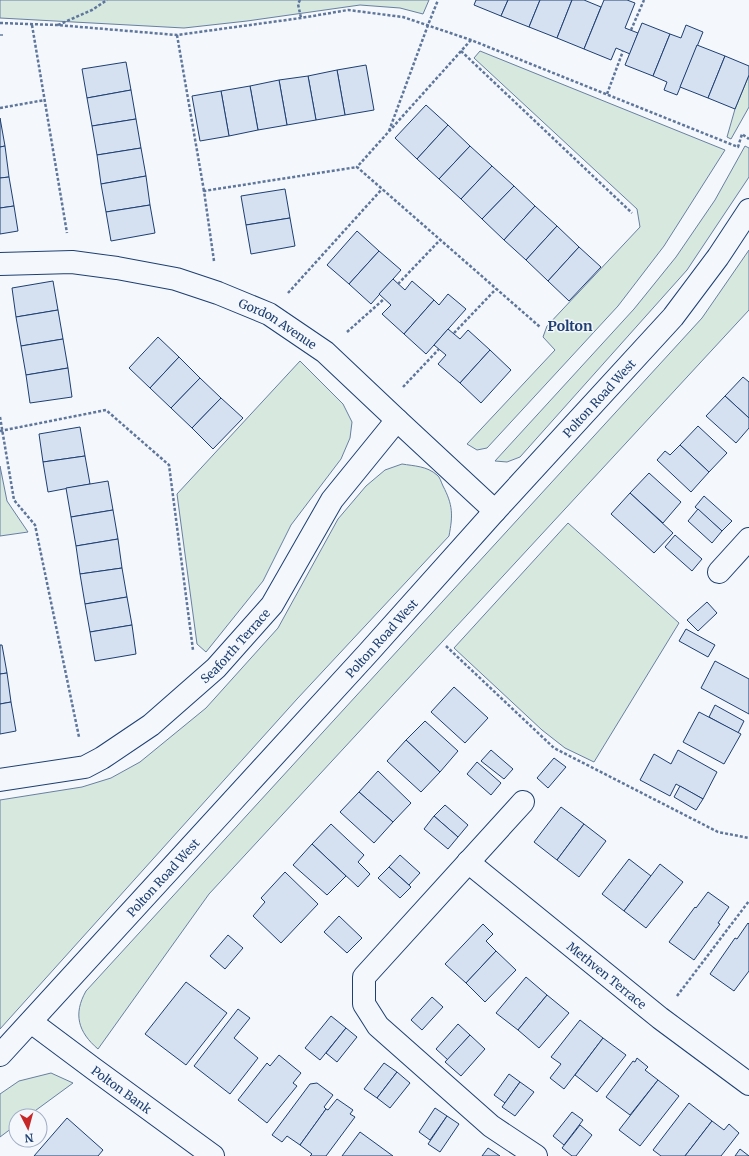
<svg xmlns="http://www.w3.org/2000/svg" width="749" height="1156" font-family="Merriweather,serif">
	<rect width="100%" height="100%" fill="#f4f7fb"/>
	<g fill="#d7e8df" stroke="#687fa3">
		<polygon points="0,0 429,0 423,14 400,8 360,5 247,21 184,28 0,18"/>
		<polygon points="480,51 725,150 664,246 618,306 487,448 477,450 467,444 555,350 543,337 547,326 640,227 637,209 474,58"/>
		<polygon points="749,75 749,107 731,139 727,137 735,109"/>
		<polygon points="745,146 749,148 749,177 687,270 520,457 507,462 495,461 634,309 676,257 715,200"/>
		<path d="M749,250V310L209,894L98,1049C78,1032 73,1014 86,991L702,318Z"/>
		<polygon points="300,361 343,404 352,422 350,438 341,459 291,525 263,581 206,652 197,644 177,494"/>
		<path d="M402,464C414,466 427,466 437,475C440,477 441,482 443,486C453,505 453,515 449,536L297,699L0,1029V800L82,787L111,778L140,762L206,708L278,628L338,519L366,486L385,470Z"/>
		<polygon points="0,466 7,501 28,532 0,536"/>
		<polygon points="568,523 679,623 594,762 565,748 542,730 454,648"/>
		<polygon points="51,1073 73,1083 28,1116 16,1116 16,1125 0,1137 0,1094 19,1081"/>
	</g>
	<g fill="#d5e0f0" stroke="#1d3f73">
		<polygon points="476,0 508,0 501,16 474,5"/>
		<polygon points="508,0 540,0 529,27 501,16"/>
		<polygon points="540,0 572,0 557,38 529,27"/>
		<polygon points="572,0 584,0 601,7 584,49 557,38"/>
		<polygon points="604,0 627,0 635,3 625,28 638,33 630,54 616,48 611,60 584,49"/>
		<polygon points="642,23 670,34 653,76 625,65"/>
		<polygon points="686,25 703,32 677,95 664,90 667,82 653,76 670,34 681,38"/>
		<polygon points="697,45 725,56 708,98 680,87"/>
		<polygon points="725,56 749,66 749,75 735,109 708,98"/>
		<polygon points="126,62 131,90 87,98 82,69"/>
		<polygon points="366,65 374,110 345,115 337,70"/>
		<polygon points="337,70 345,115 316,120 308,76"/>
		<polygon points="308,76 316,120 287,125 279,80"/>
		<polygon points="279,80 287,125 258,130 250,86"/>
		<polygon points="250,86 258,130 229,136 221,91"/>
		<polygon points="131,90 136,119 92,126 87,98"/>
		<polygon points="221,91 229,136 200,141 192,96"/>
		<polygon points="426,105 448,125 417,159 395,138"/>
		<polygon points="0,118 5,146 0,147"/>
		<polygon points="136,119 141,148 97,155 92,126"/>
		<polygon points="448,125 470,146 439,179 417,159"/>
		<polygon points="5,146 9,177 0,178 0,147"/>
		<polygon points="470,146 492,166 461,199 439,179"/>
		<polygon points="141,148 146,176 101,184 97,155"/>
		<polygon points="492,166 514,186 482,219 461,199"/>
		<polygon points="146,176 150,205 106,212 101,184"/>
		<polygon points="9,177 14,206 0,208 0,178"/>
		<polygon points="514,186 535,206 504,240 482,219"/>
		<polygon points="285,189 290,218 246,225 241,196"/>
		<polygon points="150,205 155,233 111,241 106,212"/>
		<polygon points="14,206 18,231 0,234 0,208"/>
		<polygon points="535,206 557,226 526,260 504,240"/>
		<polygon points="290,218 295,246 251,254 246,225"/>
		<polygon points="557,226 579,247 548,281 526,260"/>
		<polygon points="357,231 379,251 349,284 327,265"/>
		<polygon points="579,247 601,267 569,301 548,281"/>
		<polygon points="379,251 401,270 371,304 349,284"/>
		<polygon points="393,279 405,290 412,281 434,300 404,334 382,314 391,305 379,294"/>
		<polygon points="53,281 58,310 16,317 12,288"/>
		<polygon points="448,294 466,309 426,354 404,334 434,300 439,305"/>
		<polygon points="58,310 63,339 21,346 16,317"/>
		<polygon points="448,329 460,339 468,330 490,350 460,383 438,364 446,355 434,345"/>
		<polygon points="158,337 179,357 150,388 129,368"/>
		<polygon points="63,339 68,368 26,375 21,346"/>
		<polygon points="490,350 511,370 481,403 460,383"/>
		<polygon points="179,357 200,378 171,408 150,388"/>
		<polygon points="68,368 72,397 30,403 26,375"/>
		<polygon points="743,377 749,382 749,418 725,396"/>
		<polygon points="200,378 221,398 192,428 171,408"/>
		<polygon points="725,396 749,418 749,428 736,443 706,416"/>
		<polygon points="221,398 243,418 213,449 192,428"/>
		<polygon points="698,426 727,453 709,472 680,445"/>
		<polygon points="80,427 85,456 43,462 39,434"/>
		<polygon points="680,445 709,472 691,492 657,460 665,451 670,455"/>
		<polygon points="85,456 90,484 48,492 43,462"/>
		<polygon points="649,473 681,502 663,523 630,493"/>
		<polygon points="108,481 113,510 71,517 66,488"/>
		<polygon points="630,493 673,533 654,553 611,514"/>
		<polygon points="704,496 732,521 722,531 695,507"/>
		<polygon points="698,509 722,531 712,543 688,521"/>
		<polygon points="113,510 118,539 76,546 71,517"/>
		<polygon points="675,535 702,559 692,571 665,547"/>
		<polygon points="118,539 122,568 80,574 76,546"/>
		<polygon points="122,568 127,597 85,604 80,574"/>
		<polygon points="127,597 132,625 90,632 85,604"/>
		<polygon points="707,602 717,613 698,631 687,620"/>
		<polygon points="132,625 136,654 95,661 90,632"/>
		<polygon points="686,629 715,645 708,657 679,641"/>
		<polygon points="0,645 2,645 7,673 0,674"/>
		<polygon points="715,661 749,679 749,714 701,688"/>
		<polygon points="7,673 11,702 0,704 0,674"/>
		<polygon points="454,687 488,718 465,743 431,712"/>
		<polygon points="11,702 16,731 0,734 0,704"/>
		<polygon points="715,705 744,721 738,733 709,717"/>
		<polygon points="699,712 741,734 724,764 683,742"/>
		<polygon points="425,721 458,751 440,772 406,740"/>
		<polygon points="406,740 440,772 421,792 387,761"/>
		<polygon points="491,750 513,769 504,779 481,761"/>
		<polygon points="678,750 717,772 703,799 676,784 670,796 640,780 654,754 671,764"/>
		<polygon points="554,758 566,767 548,788 537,778"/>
		<polygon points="477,762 501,783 491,795 467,774"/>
		<polygon points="378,771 411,803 393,822 359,792"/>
		<polygon points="680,786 703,799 696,810 674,797"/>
		<polygon points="359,792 393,822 374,843 340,812"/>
		<polygon points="445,805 468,825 458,837 434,816"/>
		<polygon points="561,807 584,824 557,860 534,842"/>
		<polygon points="434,816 458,837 448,849 424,829"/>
		<polygon points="331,824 364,855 358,862 370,874 358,887 312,844"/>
		<polygon points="584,824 606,841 579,877 557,860"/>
		<polygon points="312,844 346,876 327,895 293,865"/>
		<polygon points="400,855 420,873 409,885 389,867"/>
		<polygon points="629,859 651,876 624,911 602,894"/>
		<polygon points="660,864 683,882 646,928 624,911"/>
		<polygon points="389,867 411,887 400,898 378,878"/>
		<polygon points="285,872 318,904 281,943 253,916 265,902 261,898"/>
		<polygon points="708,892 729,907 718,923 720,924 694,960 669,942 695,907 696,908"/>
		<polygon points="339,916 362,938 347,953 324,932"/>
		<polygon points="748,923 749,924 749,971 734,991 710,974 735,938 737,939"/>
		<polygon points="483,924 493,934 486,941 496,951 466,983 445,964"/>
		<polygon points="228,935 243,948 225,969 210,956"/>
		<polygon points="496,951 516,970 485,1002 466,983"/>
		<polygon points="526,977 547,995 518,1030 496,1013"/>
		<polygon points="186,982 227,1013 186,1065 145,1034"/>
		<polygon points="547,995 569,1013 539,1048 518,1030"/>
		<polygon points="432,997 443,1007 422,1030 411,1020"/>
		<polygon points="238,1009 250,1018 234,1038 258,1058 230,1094 194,1066"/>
		<polygon points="331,1016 346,1028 320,1060 305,1048"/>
		<polygon points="580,1020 603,1038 564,1089 550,1078 561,1064 551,1057"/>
		<polygon points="458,1024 470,1035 448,1060 436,1049"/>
		<polygon points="346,1028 357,1037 337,1062 326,1053"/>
		<polygon points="470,1035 485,1049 461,1076 445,1062"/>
		<polygon points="603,1038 626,1055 597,1092 575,1075"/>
		<polygon points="279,1055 301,1073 293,1083 297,1086 267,1123 238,1100 267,1063 270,1066"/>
		<polygon points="637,1058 648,1067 645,1070 658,1080 630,1115 606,1097 633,1061 635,1062"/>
		<polygon points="384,1063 397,1072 377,1098 364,1089"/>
		<polygon points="397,1072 410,1083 390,1108 377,1098"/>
		<polygon points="509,1074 520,1082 505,1103 494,1095"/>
		<polygon points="658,1080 679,1096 640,1146 619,1130"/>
		<polygon points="520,1082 534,1092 515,1116 502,1107"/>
		<polygon points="317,1083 333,1095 324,1107 326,1109 300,1145 287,1136 282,1142 272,1135 310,1084"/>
		<polygon points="337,1099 353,1110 350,1114 355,1117 326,1156 310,1156 312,1154 300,1145 326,1109 328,1110"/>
		<polygon points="689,1103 712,1121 685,1156 661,1156 653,1150"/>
		<polygon points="435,1108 447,1116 430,1140 419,1132"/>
		<polygon points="572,1112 583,1120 564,1145 553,1136"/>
		<polygon points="447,1116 459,1124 440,1152 428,1144"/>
		<polygon points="67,1118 103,1150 98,1156 34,1156"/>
		<polygon points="712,1121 724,1130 729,1124 739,1133 721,1156 685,1156"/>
		<polygon points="580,1125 592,1135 576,1156 572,1156 562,1148"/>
		<polygon points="360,1132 393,1156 342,1156"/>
		<polygon points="488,1148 500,1156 482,1156"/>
		<polygon points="740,1149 749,1156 735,1156"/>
	</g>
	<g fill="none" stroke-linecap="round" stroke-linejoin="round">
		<g stroke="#1d3f73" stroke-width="24">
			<g id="minor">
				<path id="s1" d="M0,264L72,262L117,268L176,279L218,293L269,314L325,352L397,420L495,511"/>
				<polyline points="719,572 749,539"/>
				<path id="s2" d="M0,780L85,767L102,758L151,725L216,668L272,605L332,500L397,420"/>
				<polyline points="523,802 364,977 364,1004 378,1026 491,1126 536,1156"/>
				<path id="s3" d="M468,862L660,1018L749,1084"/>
				<path id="s4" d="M31,1022L94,1069L213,1156"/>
				<path id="s5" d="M0,1055L368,653L495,511L673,317L718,257L749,210"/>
			</g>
		</g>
		<g stroke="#5e769c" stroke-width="2.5" stroke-dasharray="3 2" stroke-linecap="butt">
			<polyline points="300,0 298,4 301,18"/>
			<polyline points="0,23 57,25 177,35 301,18 348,10 403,17 471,40 738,147 742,134 749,139"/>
			<polyline points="32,25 67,233"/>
			<polyline points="58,25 92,10 107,0"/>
			<polyline points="631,30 644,0"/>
			<polyline points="177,35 204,191"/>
			<polyline points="471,40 357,167 540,327"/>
			<polyline points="461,51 632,213"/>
			<polyline points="607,94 623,51"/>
			<polyline points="0,108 45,100"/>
			<polyline points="389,131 428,25 438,0"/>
			<polyline points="214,261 204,191 357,167"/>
			<polyline points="398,284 440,240"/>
			<polyline points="288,293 382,189"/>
			<polyline points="347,332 384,299"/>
			<polyline points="454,333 496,289"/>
			<polyline points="403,387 439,349"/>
			<polyline points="0,417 14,500 35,525 79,737"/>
			<polyline points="0,431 106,410 169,465 193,650"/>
			<polyline points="446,646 554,748 718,832 749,838"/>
			<polyline points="677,996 749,901"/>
		</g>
		<use href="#minor" stroke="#f4f7fb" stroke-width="22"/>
		<polyline stroke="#1d3f73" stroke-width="1" stroke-dasharray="5 2" stroke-linecap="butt" points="0,35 3,35"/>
	</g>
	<g text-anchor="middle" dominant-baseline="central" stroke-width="3" stroke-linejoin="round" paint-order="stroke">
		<g font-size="12" fill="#1d3f73" stroke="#f4f7fb">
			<text stroke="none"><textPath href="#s1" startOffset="289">Gordon Avenue</textPath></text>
			<text stroke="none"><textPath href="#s5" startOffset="889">Polton Road West</textPath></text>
			<text stroke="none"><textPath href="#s5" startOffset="565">Polton Road West</textPath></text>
			<text stroke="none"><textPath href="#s2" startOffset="280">Seaforth Terrace</textPath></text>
			<text stroke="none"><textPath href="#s5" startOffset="241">Polton Road West</textPath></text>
			<text stroke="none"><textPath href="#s3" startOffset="179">Methven Terrace</textPath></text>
			<text stroke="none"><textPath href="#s4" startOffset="113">Polton Bank</textPath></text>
		</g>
		<g font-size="14" font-weight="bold" fill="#1d3f73" stroke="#f4f7fb">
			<text x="570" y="326">Polton</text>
		</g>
	</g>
	<g transform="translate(28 1128) rotate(174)"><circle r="19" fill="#f4f7fb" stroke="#9eadc5"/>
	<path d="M0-3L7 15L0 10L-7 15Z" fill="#c62828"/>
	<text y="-6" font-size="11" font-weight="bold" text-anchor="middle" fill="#1d3f73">N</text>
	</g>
</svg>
